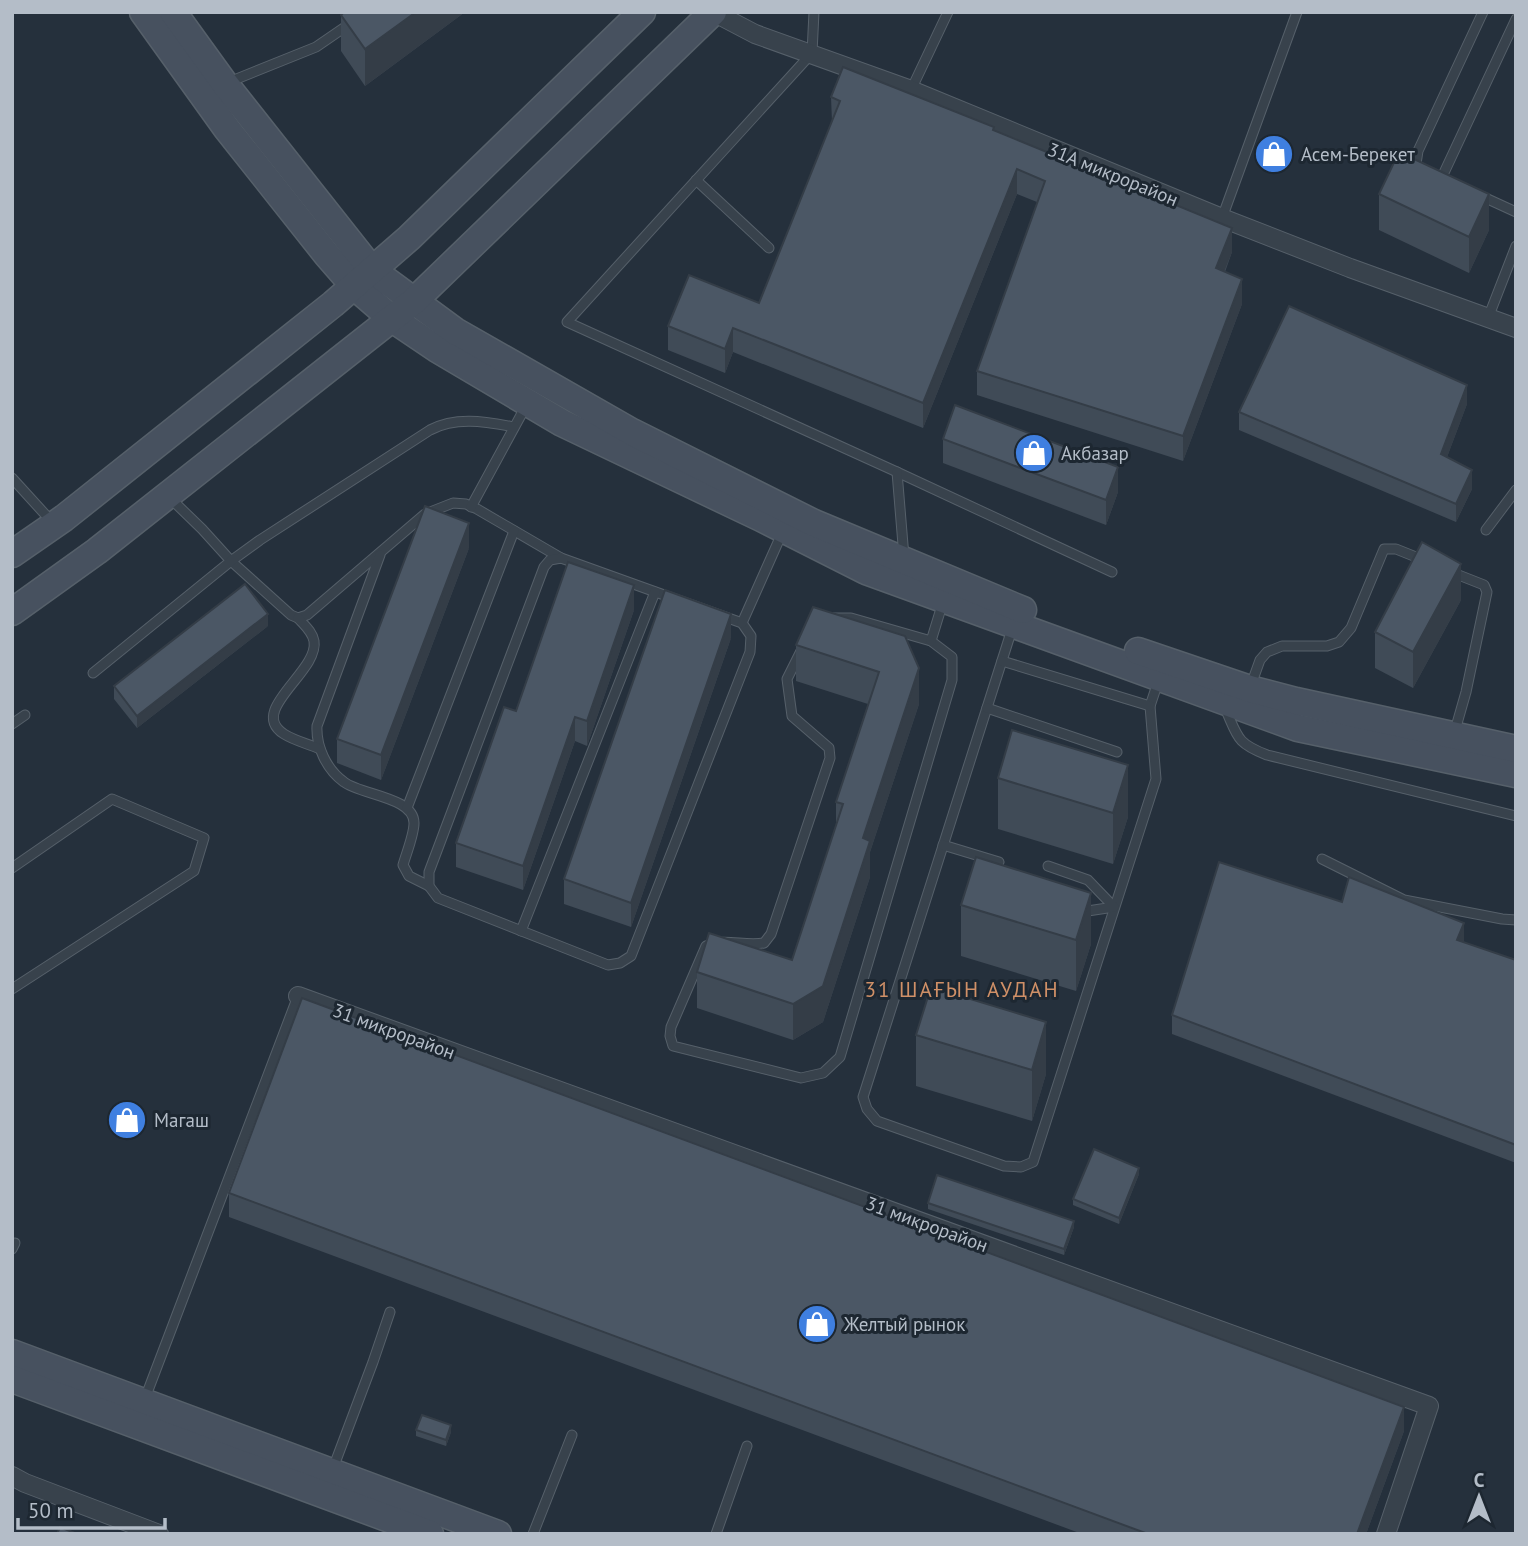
<svg xmlns="http://www.w3.org/2000/svg" width="1528" height="1546" font-family="'PT Sans',sans-serif">
	<rect width="100%" height="100%" fill="#25303c"/>
	<g fill="none" stroke-linecap="round" stroke-linejoin="round">
		<g stroke="#56606a" stroke-width="11">
			<g id="lane">
				<polyline points="814,12 812,53 567,322 897,472 1112,572"/>
				<polyline points="229,82 316,47 367,12"/>
				<polyline points="911,90 948,12"/>
				<polyline points="1422,169 1416,164 1418,151 1483,12"/>
				<polyline points="1442,177 1516,19"/>
				<polyline points="696,180 769,248"/>
				<polyline points="1479,195 1516,212"/>
				<polyline points="1222,218 1297,12"/>
				<polyline points="1488,318 1516,246"/>
				<polyline points="897,472 904,557"/>
				<polyline points="12,478 53,523"/>
				<polyline points="169,497 202,529 231,561 291,615 298,618 307,615 425,514 453,503 466,504 477,509 561,558"/>
				<polyline points="471,507 527,404"/>
				<polyline points="1486,530 1516,490"/>
				<path d="M380,555L317,726C316,746 326,769 344,782C361,795 414,797 414,823C414,835 406,854 403,865L409,876L429,886"/>
				<polygon points="561,558 742,623 751,636 750,652 631,956 620,963 608,965 438,898 429,886 429,872 544,567 550,560"/>
				<polyline points="1451,572 1484,585 1487,592 1466,692 1454,734"/>
				<path d="M298,618C304,625 312,631 314,641C319,672 247,710 284,734C295,741 309,744 320,749"/>
				<path d="M831,618H851L931,641L952,657V680L840,1057L823,1073L801,1078L673,1046L670,1036L671,1027L706,946C725,937 744,947 764,943L771,934L830,758L829,748L792,716L787,679L816,621Z"/>
				<polyline points="742,623 783,531"/>
				<polyline points="1013,626 863,1097 867,1109 877,1121 1004,1166 1021,1167 1033,1162 1156,779 1150,706 1159,679"/>
				<polyline points="931,641 943,602"/>
				<polyline points="1002,661 1150,706"/>
				<path d="M93,673L231,561L260,540L430,430C457,416 486,422 514,427"/>
				<polyline points="1251,685 1260,660 1267,652 1282,646 1327,646 1339,642 1351,628 1384,549 1396,549 1426,561"/>
				<polyline points="987,708 1117,752"/>
				<path d="M1225,708C1238,737 1236,743 1267,755L1516,816"/>
				<polyline points="12,724 25,715"/>
				<polyline points="407,808 514,531"/>
				<polyline points="943,845 999,862"/>
				<polyline points="1322,859 1404,900 1502,919 1516,920"/>
				<polyline points="1048,866 1088,880 1114,907 1081,912"/>
				<polyline points="12,868 112,799 204,838 194,871 12,989"/>
				<polyline points="521,931 655,592"/>
				<polyline points="12,1249 15,1243"/>
				<polyline points="144,1401 298,996"/>
				<polyline points="332,1471 373,1362 390,1312"/>
				<polyline points="533,1534 572,1435"/>
				<polyline points="716,1534 747,1446"/>
			</g>
		</g>
		<g stroke="#56606a" stroke-width="20">
			<g id="street">
				<polyline points="713,12 755,34 911,90 1222,218 1350,268 1516,328"/>
				<polyline points="298,996 1429,1406 1386,1534"/>
				<polyline points="12,1476 25,1483 159,1534"/>
			</g>
		</g>
		<g stroke="#56606a" stroke-width="29">
			<g id="secondary">
				<polyline points="143,12 227,129 327,255 354,286 391,318 437,349 562,423 761,518 866,571 1298,728 1516,774"/>
				<polyline points="173,12 225,84 372,270 455,331 632,432 814,523 1023,610"/>
				<polyline points="12,554 64,518 333,304 409,238 642,12"/>
				<polyline points="12,612 97,551 414,301 713,12"/>
				<polyline points="1138,651 1250,689 1296,701 1516,749"/>
				<polyline points="12,1353 498,1534"/>
				<polyline points="12,1379 430,1534"/>
			</g>
		</g>
		<use href="#lane" stroke="#38424c" stroke-width="9"/>
		<use href="#street" stroke="#38424c" stroke-width="18"/>
		<use href="#secondary" stroke="#47515f" stroke-width="26"/>
	</g>
	<g fill="#404b57">
		<polygon points="465,12 365,86 341,51 341,15"/>
		<polygon points="831,97 994,131 1232,252 1225,272 1242,304 1183,461 977,395 977,371 1037,202 1017,194 923,428 733,352 725,373 668,350 668,326 759,303 832,122"/>
		<polygon points="1379,194 1489,230 1469,273 1379,230"/>
		<polygon points="1467,404 1447,457 1472,489 1456,522 1239,430 1239,412"/>
		<polygon points="943,439 1118,492 1106,525 943,463"/>
		<polygon points="469,548 381,780 337,763 337,739"/>
		<polygon points="1461,600 1413,688 1375,668 1375,632"/>
		<polygon points="813,607 919,704 870,852 870,877 823,1022 793,1040 697,1008 697,972 792,960 836,826 836,802 868,704 796,681 796,645"/>
		<polygon points="634,610 587,746 575,741 523,890 456,867 456,843 516,711"/>
		<polygon points="268,626 137,728 114,699 114,686"/>
		<polygon points="731,638 631,927 564,904 564,879"/>
		<polygon points="998,778 1128,817 1113,864 998,829"/>
		<polygon points="1342,902 1464,942 1516,960 1516,1163 1172,1034 1172,1015"/>
		<polygon points="961,905 1091,944 1076,991 961,956"/>
		<polygon points="916,1035 1046,1074 1032,1121 916,1086"/>
		<polygon points="1139,1174 1119,1224 1073,1205 1073,1199"/>
		<polygon points="229,1193 1404,1431 1366,1534 1082,1534 229,1217"/>
		<polygon points="928,1203 1074,1227 1064,1255 928,1209"/>
		<polygon points="416,1430 451,1432 446,1446 416,1436"/>
	</g>
	<g fill="#343d47">
		<polygon points="416,12 465,12 365,86 365,49"/>
		<polygon points="1017,169 1017,194 923,428 923,403"/>
		<polygon points="1489,194 1489,230 1469,273 1469,237"/>
		<polygon points="1232,228 1232,252 1216,292 1216,268"/>
		<polygon points="1242,279 1242,304 1183,461 1183,436"/>
		<polygon points="733,328 733,352 725,373 725,349"/>
		<polygon points="1467,385 1467,404 1441,473 1441,454"/>
		<polygon points="1118,467 1118,492 1106,525 1106,500"/>
		<polygon points="1472,470 1472,489 1456,522 1456,504"/>
		<polygon points="469,523 469,548 381,780 381,755"/>
		<polygon points="1461,564 1461,600 1413,688 1413,652"/>
		<polygon points="634,585 634,610 587,746 587,721"/>
		<polygon points="268,614 268,626 137,728 137,716"/>
		<polygon points="731,614 731,638 631,927 631,903"/>
		<polygon points="919,668 919,704 870,852 870,877 823,1022 793,1040 793,1004 863,838"/>
		<polygon points="575,717 575,741 523,890 523,866"/>
		<polygon points="1128,765 1128,817 1113,864 1113,813"/>
		<polygon points="1091,893 1091,944 1076,991 1076,940"/>
		<polygon points="1464,923 1464,941 1457,958 1457,940"/>
		<polygon points="1046,1022 1046,1074 1032,1121 1032,1070"/>
		<polygon points="1139,1168 1139,1174 1119,1224 1119,1218"/>
		<polygon points="1074,1221 1074,1227 1064,1255 1064,1249"/>
		<polygon points="1404,1407 1404,1431 1366,1534 1357,1534"/>
		<polygon points="451,1425 451,1432 446,1446 446,1440"/>
	</g>
	<g fill="#4b5765" stroke="#343d47" stroke-width="2">
		<polygon points="344,12 416,12 365,49 341,15"/>
		<polygon points="843,67 994,127 993,130 1232,228 1216,268 1242,279 1183,436 977,371 1045,181 1017,169 923,403 733,328 725,349 668,326 689,275 759,303 840,101 831,97"/>
		<polygon points="1399,152 1489,194 1469,237 1379,194"/>
		<polygon points="1289,306 1467,385 1441,454 1472,470 1456,504 1239,412"/>
		<polygon points="955,405 1118,467 1106,500 943,439"/>
		<polygon points="425,506 469,523 381,755 337,739"/>
		<polygon points="1422,542 1461,564 1413,652 1375,632"/>
		<polygon points="568,562 634,585 587,721 575,717 523,866 456,843 504,707 516,711"/>
		<polygon points="245,584 268,614 137,716 114,686"/>
		<polygon points="665,590 731,614 631,903 564,879"/>
		<polygon points="813,607 905,636 919,668 863,838 870,841 823,986 793,1004 697,972 709,933 792,960 843,804 836,802 879,672 796,645"/>
		<polygon points="1012,730 1128,765 1113,813 998,778"/>
		<polygon points="976,857 1091,893 1076,940 961,905"/>
		<polygon points="1219,862 1342,902 1349,877 1464,923 1457,940 1516,960 1516,1145 1172,1015"/>
		<polygon points="931,987 1046,1022 1032,1070 916,1035"/>
		<polygon points="302,998 1404,1407 1357,1534 1148,1534 229,1193"/>
		<polygon points="1094,1149 1139,1168 1119,1218 1073,1199"/>
		<polygon points="937,1175 1074,1221 1064,1249 928,1203"/>
		<polygon points="422,1415 451,1425 446,1440 416,1430"/>
		<polygon points="60,1527 77,1534 57,1534"/>
	</g>
	<defs>
		<g id="shop-disc" transform="scale(2.0125)"><circle r="9.5" fill="#3f7fe0" stroke="#1d2731"/><path d="M-5-2.5h2.3a2.7 3.5 0 0 1 5.4 0H5L5.5 6h-11ZM-1.5-2.5h3a1.5 2.3 0 0 0-3 0Z" fill="#fff"/></g>
	</defs>
	<g fill-rule="evenodd">
		<use href="#shop-disc" x="1274" y="154"/>
		<use href="#shop-disc" x="1034" y="453"/>
		<use href="#shop-disc" x="127" y="1120"/>
		<use href="#shop-disc" x="817" y="1324"/>
	</g>
	<g text-anchor="middle" dominant-baseline="central" stroke-width="6" stroke-linejoin="round" paint-order="stroke">
		<g font-size="19" fill="#b4bdc8" stroke="#1d2731" text-anchor="start">
			<text x="1301" y="154">Асем-Берекет</text>
			<text x="1061" y="453">Акбазар</text>
			<text x="154" y="1120">Магаш</text>
			<text x="844" y="1324">Желтый рынок</text>
		</g>
		<g font-size="19" fill="#b4bdc8" stroke="#1d2731">
			<text transform="translate(1113 174) rotate(22)">31А микрорайон</text>
			<text transform="translate(394 1031) rotate(20)">31 микрорайон</text>
			<text transform="translate(927 1224) rotate(20)">31 микрорайон</text>
		</g>
		<g font-size="21" letter-spacing="2" fill="#d09067" stroke="#1d2731">
			<text x="962" y="989">31 ШАҒЫН АУДАН</text>
		</g>
	</g>
	<rect width="1528" height="1546" fill="none" stroke="#b4bdc8" stroke-width="28"/>
	<g transform="translate(1479 1497)" stroke="#1d2731" stroke-width="5" paint-order="stroke">
	<path d="M0-5L12 26L0 18L-12 26Z" fill="#b4bdc8"/>
	<text y="-10" font-size="19" font-weight="bold" text-anchor="middle" fill="#b4bdc8">С</text>
	</g>
	<path d="M18 1518v10h147v-10" fill="none" stroke="#b4bdc8" stroke-width="3.5"/>
	<text x="28" y="1518" font-size="21" fill="#b4bdc8" stroke="#1d2731" stroke-width="5" paint-order="stroke">50 m</text>
</svg>
